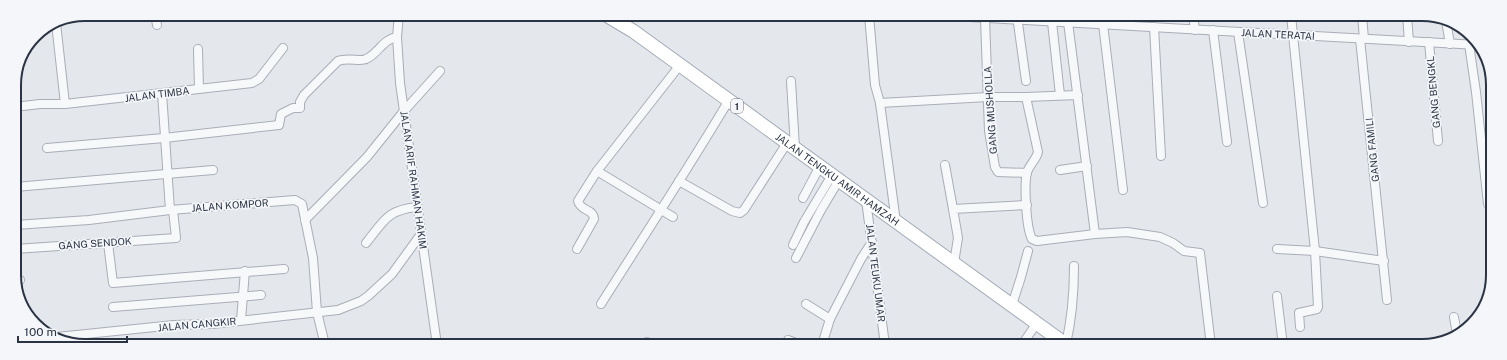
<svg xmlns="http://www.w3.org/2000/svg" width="1507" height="360" font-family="'Public Sans',sans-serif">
	<rect width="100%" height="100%" fill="#e4e7ec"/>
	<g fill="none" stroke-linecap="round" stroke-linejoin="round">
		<g stroke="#a9aeb7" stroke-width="10">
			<g id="street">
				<polyline points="155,14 157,25"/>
				<polyline points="399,14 397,37 400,83 437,345"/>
				<polyline points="869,15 875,85 880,103 896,222"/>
				<polyline points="934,15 1478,45"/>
				<polyline points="1193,15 1195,30"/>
				<polyline points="1291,15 1315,251 1318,307 1317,309 1299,313 1300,327"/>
				<polyline points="1362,15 1364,39"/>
				<polyline points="1407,15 1409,42"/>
				<polyline points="1017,16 1026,81"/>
				<polyline points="985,18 989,131 995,167 998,172 1027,173"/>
				<polyline points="1446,21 1450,44"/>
				<polyline points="1052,22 1060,95"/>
				<polyline points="1068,22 1095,234"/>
				<polyline points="51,24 56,23 65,104"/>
				<polyline points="1103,24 1123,190"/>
				<polyline points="1154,27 1161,156"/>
				<polyline points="1213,30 1227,142"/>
				<polyline points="1238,32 1263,203"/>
				<polyline points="1360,39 1387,300"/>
				<polyline points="1429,42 1438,141"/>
				<polyline points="1469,44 1476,92 1488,204"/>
				<polyline points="198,49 199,89"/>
				<polyline points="791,81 795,148"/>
				<polyline points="162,93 170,210"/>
				<path d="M1026,97L1038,152C1036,160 1030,164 1027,172C1024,184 1026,228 1032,239L1037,241L1095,234L1127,232L1160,237L1173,243L1184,251L1200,253L1211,346"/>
				<polyline points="880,103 988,97 1026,97 1078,95"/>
				<polyline points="14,107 40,104 65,104 252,83 259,79 283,48"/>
				<path d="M47,148L164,138L279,125L281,114L293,108H300V102L304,95L338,61C348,57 360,62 366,59C378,54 383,39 397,37"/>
				<polyline points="945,165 953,209"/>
				<polyline points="1060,170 1087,166"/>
				<polyline points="597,171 673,217"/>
				<polyline points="679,181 732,211 740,213 744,210 787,143"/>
				<polyline points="15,187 213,170"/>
				<polyline points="803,198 820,166"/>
				<polyline points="866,200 885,345"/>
				<polyline points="305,220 367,157 404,111 440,71"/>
				<polyline points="15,225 89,220 170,210 295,200 302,204 313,258 317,312 325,345"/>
				<polyline points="108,243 113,283 284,269"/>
				<path d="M366,243C384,221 387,210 417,207"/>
				<polyline points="793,245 804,222 832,175"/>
				<polyline points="15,249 176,238 173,210"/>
				<path d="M577,249L594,219C593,208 581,212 578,201L597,171L680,65"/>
				<polyline points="1277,249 1315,251 1384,261"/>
				<polyline points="796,258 821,210 839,180"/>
				<polyline points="954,263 958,238 953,209 1027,205"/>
				<polyline points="15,281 20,280"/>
				<polyline points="1277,296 1283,346"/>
				<path d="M601,304C644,236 688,169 729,100"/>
				<polyline points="806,304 830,319"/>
				<polyline points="1012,305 1021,277 1028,251"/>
				<polyline points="113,307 261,295"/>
				<polyline points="1454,317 1457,334"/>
				<polyline points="241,320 245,271"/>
				<polyline points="57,337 174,325 212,324 338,310 361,301 368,296 392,274 421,234"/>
				<polyline points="788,340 801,345"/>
				<path d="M1066,344C1072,318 1074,293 1074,266"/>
				<polyline points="645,345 647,342"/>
				<polyline points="683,345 684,345"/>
				<polyline points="822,345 830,319 861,259 872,242"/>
				<polyline points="1021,346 1037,323"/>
			</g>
		</g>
		<g stroke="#a3abb8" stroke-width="15">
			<g id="primary">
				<path id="s1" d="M606,15L633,31L1068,346"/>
			</g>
		</g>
		<use href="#street" stroke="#f7f8fa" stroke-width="8"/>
		<use href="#primary" stroke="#fff" stroke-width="13"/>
	</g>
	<g text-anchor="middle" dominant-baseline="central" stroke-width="3.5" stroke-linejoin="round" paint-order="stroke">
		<rect fill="#f4f6f9" stroke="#676e7b" stroke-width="1" x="731" y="99" width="12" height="14" rx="3"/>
		<g font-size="9" font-weight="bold" fill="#2b3445">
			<text x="737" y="106">1</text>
		</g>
		<g font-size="10" fill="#2b3445" stroke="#f4f6f9">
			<text transform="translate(1278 34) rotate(3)">JALAN TERATAI</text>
			<text transform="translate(1433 92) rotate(-95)">GANG BENGKL</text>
			<text transform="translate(157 94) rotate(-7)">JALAN TIMBA</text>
			<text transform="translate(990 110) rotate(-94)">GANG MUSHOLLA</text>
			<text transform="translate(1372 150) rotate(-96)">GANG FAMILI</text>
			<text stroke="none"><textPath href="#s1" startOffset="284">JALAN TENGKU AMIR HAMZAH</textPath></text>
			<text transform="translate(414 180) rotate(82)">JALAN ARIF RAHMAN HAKIM</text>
			<text transform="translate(230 205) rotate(-4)">JALAN KOMPOR</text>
			<text transform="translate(95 243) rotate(-4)">GANG SENDOK</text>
			<text transform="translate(876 273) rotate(83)">JALAN TEUKU UMAR</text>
			<text transform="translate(197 324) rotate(-5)">JALAN CANGKIR</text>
		</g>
	</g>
	<path d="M0 0H1507V360H0ZM85 21H1422A64 64 0 0 1 1486 85V275A64 64 0 0 1 1422 339H85A64 64 0 0 1 21 275V85A64 64 0 0 1 85 21Z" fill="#f4f6f9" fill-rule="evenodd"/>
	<path fill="none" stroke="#2b3445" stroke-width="2" d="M85 21H1422A64 64 0 0 1 1486 85V275A64 64 0 0 1 1422 339H85A64 64 0 0 1 21 275V85A64 64 0 0 1 85 21Z"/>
	<path d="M18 336v6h109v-6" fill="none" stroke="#2b3445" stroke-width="2"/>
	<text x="24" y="336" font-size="12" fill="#2b3445" stroke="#f4f6f9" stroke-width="3" paint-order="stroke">100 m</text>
</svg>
